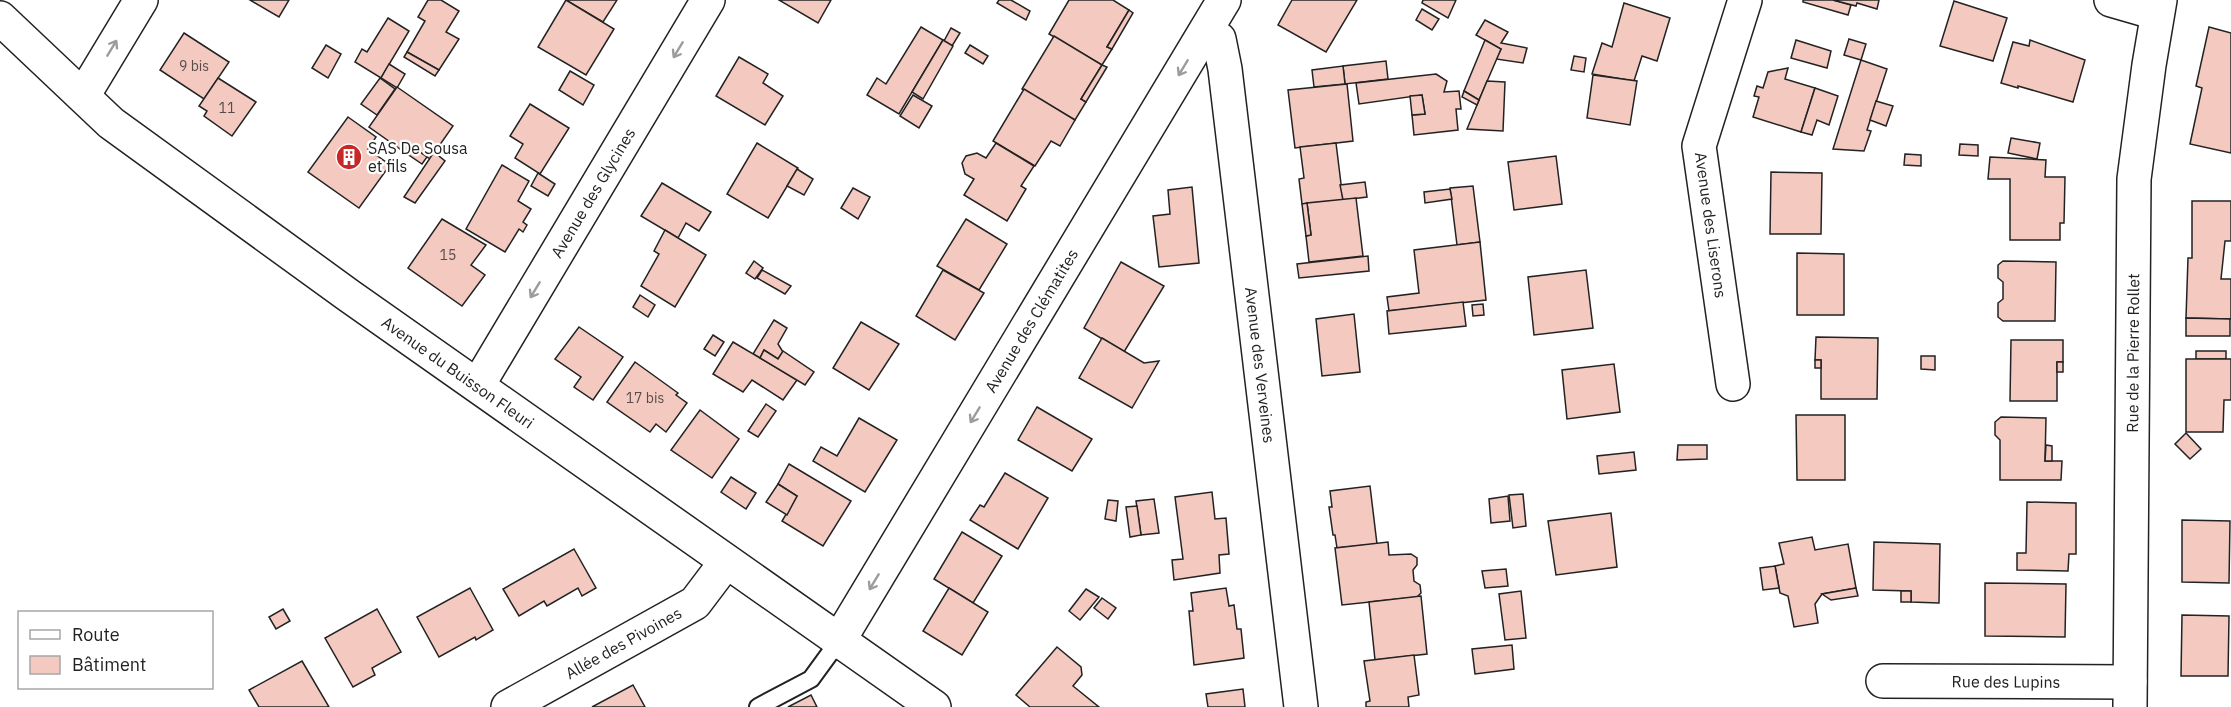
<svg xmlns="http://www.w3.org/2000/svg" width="2231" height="707" font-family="'IBM Plex Sans',sans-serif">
	<rect width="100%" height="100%" fill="#fff"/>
	<g fill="#f3c9c0" stroke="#222" stroke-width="1.5">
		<polygon points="250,0 289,0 279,17"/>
		<polygon points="428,0 441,0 459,11 446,32 459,39 439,70 407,52 425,21 418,17"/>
		<polygon points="566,0 617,0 603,22"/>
		<polygon points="566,0 614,29 586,75 538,47"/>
		<polygon points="779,0 831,0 818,23"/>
		<polygon points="999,0 1011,0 1030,11 1026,20 997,3"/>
		<polygon points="1069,0 1113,0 1129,10 1107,47 1112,49 1102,65 1049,34"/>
		<polygon points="1292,0 1357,0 1326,52 1278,25"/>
		<polygon points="1423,0 1456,0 1448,18 1422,3"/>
		<polygon points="1803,0 1833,0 1851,5 1848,15 1803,2"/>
		<polygon points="1833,0 1879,0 1877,9 1857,3 1856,6"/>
		<polygon points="1954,1 2007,18 1993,61 1940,46"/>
		<polygon points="1624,3 1670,18 1657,61 1642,56 1634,81 1592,74 1602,43 1612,47"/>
		<polygon points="1422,9 1439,19 1432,30 1416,20"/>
		<polygon points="1129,10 1133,13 1112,49 1107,47"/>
		<polygon points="388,18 409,31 381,78 355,62 362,49 367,52"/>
		<polygon points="1485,20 1508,32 1501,43 1527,48 1523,63 1496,59 1501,49 1476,35"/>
		<polygon points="921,27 943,40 899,114 867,95 877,78 886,84"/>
		<polygon points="2209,27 2231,33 2231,153 2190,144 2202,88 2196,86"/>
		<polygon points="951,28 960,33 952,46 944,41"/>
		<polygon points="184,33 229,62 204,99 160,70"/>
		<polygon points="1054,36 1102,65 1081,99 1086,102 1075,120 1022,89"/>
		<polygon points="1849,39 1866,44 1861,60 1844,55"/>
		<polygon points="943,40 953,46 923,99 912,92"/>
		<polygon points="1485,40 1501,49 1479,100 1464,91"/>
		<polygon points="1796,40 1831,51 1827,68 1791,58"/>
		<polygon points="2030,40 2085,60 2073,102 2018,86 2018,88 2001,83 2013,42 2029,46"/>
		<polygon points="326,45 341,54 328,78 312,68"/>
		<polygon points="970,45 988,56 983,64 965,53"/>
		<polygon points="407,52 439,70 435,76 404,57"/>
		<polygon points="1574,56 1586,58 1584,72 1571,70"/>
		<polygon points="739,57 768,74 763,83 783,96 765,125 716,96"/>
		<polygon points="1861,60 1887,69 1867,130 1871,131 1864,151 1833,149"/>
		<polygon points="1386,61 1388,79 1345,84 1343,66"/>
		<polygon points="389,64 405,74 397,88 381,78"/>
		<polygon points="1102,65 1107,67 1086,102 1081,99"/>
		<polygon points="1343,66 1345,84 1314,87 1312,70"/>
		<polygon points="1788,68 1785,79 1815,88 1801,132 1753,117 1759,97 1754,96 1757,86 1763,88 1768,72"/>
		<polygon points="570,71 594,85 583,105 559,90"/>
		<polygon points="1436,74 1447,81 1444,92 1459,91 1461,109 1456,109 1458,130 1414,135 1412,115 1425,114 1422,95 1359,104 1356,83"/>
		<polygon points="1593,75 1637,81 1630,125 1587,118"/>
		<polygon points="218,78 256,102 232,136 204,116 207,111 199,106"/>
		<polygon points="380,78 395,89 377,115 361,104"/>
		<polygon points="1487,81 1505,82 1503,131 1467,129"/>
		<polygon points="1347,84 1353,141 1295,148 1288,90"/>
		<polygon points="397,87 453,126 430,159 404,141 400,149 369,127"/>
		<polygon points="1815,88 1838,96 1829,125 1817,120 1812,135 1801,132"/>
		<polygon points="1024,89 1075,120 1060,146 1051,141 1035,166 993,141"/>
		<polygon points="1464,91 1479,100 1477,105 1462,97"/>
		<polygon points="913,95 932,106 919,128 900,116"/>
		<polygon points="1422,95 1425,114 1412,115 1410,96"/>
		<polygon points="1876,101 1893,106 1886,126 1870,120"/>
		<polygon points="530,104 569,128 540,174 515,158 523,144 510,136"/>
		<polygon points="348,117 376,137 368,149 390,165 359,208 308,172"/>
		<polygon points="2011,138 2040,143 2037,159 2008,153"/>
		<polygon points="404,141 427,157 422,164 400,149"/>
		<polygon points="757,143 798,168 768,218 727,194"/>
		<polygon points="996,143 1034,166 1021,186 1026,189 1007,221 964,195 974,179 965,174 962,163 966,156 977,153 986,158"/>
		<polygon points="1336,143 1343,200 1302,204 1299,179 1304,178 1300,147"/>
		<polygon points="1960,144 1978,145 1978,156 1959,155"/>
		<polygon points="434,152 445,161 415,203 404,197"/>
		<polygon points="1905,154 1921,155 1921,166 1904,165"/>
		<polygon points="1556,156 1562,204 1514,210 1508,162"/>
		<polygon points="1990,157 2046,160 2045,177 2065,177 2064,223 2060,223 2060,240 2010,240 2010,179 1988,179"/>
		<polygon points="502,165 529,181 518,201 531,209 523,222 527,225 523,232 519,229 505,252 466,229"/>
		<polygon points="797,169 813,179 804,195 787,186"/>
		<polygon points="1771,172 1822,173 1821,234 1770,234"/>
		<polygon points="538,173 555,184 548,196 531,186"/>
		<polygon points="1365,182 1367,197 1343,200 1340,185"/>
		<polygon points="662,183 711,212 699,231 686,223 678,238 641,216"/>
		<polygon points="1473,186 1480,242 1457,245 1450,188"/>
		<polygon points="1192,187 1199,263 1159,267 1153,216 1170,214 1168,190"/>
		<polygon points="853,188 870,197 858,219 841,208"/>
		<polygon points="1450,189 1452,199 1425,203 1424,192"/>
		<polygon points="1356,198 1363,256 1309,262 1306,236 1311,235 1307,203"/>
		<polygon points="2192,201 2231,201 2231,241 2225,241 2221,279 2231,279 2231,319 2186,318 2188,258 2192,258"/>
		<polygon points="1307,203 1311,235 1306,236 1302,204"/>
		<polygon points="442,219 486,245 471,265 485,275 462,306 408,268"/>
		<polygon points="966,219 1007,244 979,290 937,266"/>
		<polygon points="665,230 706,255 675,307 641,286 659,254 654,251"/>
		<polygon points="1480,242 1486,300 1389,311 1387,297 1419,293 1414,250"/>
		<polygon points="1797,253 1844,254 1844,315 1797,315"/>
		<polygon points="1368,256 1369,271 1299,278 1297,264"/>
		<polygon points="754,261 763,268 755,279 746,273"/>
		<polygon points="2003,261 2056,262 2055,321 2003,321 1998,317 1998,303 2003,299 2003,282 1998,278 1998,265"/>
		<polygon points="1121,262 1164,286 1124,352 1084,328"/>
		<polygon points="762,270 791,286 785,294 757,278"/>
		<polygon points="943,270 984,293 955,340 916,316"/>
		<polygon points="1586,270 1593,328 1534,335 1528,277"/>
		<polygon points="640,295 655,305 648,317 633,307"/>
		<polygon points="1463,302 1466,326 1389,334 1387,311"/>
		<polygon points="1483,304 1484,315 1473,316 1472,305"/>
		<polygon points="1354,314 1360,372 1322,376 1316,319"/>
		<polygon points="2186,318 2230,319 2230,336 2186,336"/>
		<polygon points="774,320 787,328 778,344 783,352 778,359 764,350 760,358 753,354"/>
		<polygon points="861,322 899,344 869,390 833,368"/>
		<polygon points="579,327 623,357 593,400 574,387 581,377 555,359"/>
		<polygon points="713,335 724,342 715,356 704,349"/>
		<polygon points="1816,337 1878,338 1877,399 1821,399 1821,360 1815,360"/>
		<polygon points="1102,338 1144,363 1159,361 1132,408 1079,378"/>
		<polygon points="2011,340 2063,340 2063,362 2057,362 2057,401 2010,401"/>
		<polygon points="733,342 797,380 783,400 752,380 743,392 713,374"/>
		<polygon points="764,350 778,359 783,351 814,372 805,385 760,358"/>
		<rect x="2196" y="351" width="30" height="8"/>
		<polygon points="1921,356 1935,356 1935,370 1921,369"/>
		<polygon points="2186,359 2231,359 2231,400 2224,400 2223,432 2186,432"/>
		<rect x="1815" y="360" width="6" height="8"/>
		<polygon points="635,362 678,393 676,395 687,403 666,432 656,424 650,432 607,402"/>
		<rect x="2057" y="362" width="6" height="10"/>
		<polygon points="1614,364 1620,412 1567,419 1562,370"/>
		<polygon points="766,404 776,411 758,437 748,431"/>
		<polygon points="1037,407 1092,439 1072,471 1018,440"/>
		<polygon points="700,410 739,439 712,478 671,450"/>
		<polygon points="1796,415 1845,415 1845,480 1797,480"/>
		<polygon points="2001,417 2046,418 2045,461 2062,461 2061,480 2000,480 2000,440 1995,435 1995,422"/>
		<polygon points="859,418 897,440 865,492 813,461 821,447 837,456"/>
		<polygon points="2186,433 2201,449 2190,459 2175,444"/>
		<polygon points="1678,445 1707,445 1707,459 1677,460"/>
		<polygon points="2046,445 2052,446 2052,461 2045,461"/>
		<polygon points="1634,452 1636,470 1599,474 1597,456"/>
		<polygon points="789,464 851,501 823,546 782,521 797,496 778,484"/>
		<polygon points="1005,473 1048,498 1018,549 970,520 980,505 984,507"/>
		<polygon points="731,477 756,493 746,509 721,492"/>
		<polygon points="778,484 797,496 787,515 766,502"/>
		<polygon points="1370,486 1377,544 1337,548 1335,535 1333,535 1329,507 1332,507 1330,491"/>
		<polygon points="1212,492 1215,519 1226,518 1229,554 1219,555 1220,573 1174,580 1172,560 1183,559 1175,497"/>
		<polygon points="1523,494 1526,526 1513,528 1509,495"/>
		<polygon points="1508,496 1510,521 1491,523 1489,499"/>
		<polygon points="1154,499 1159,533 1141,535 1136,501"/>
		<polygon points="1108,500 1118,501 1116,521 1105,519"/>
		<polygon points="2027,502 2076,503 2076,554 2069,554 2068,571 2017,570 2017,553 2026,553"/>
		<polygon points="1137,506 1141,535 1130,537 1126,507"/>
		<polygon points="1611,513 1617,567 1556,575 1548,521"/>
		<polygon points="2182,520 2230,521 2229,583 2182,582"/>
		<polygon points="962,532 1002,556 973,603 934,579"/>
		<polygon points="1812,537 1815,550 1848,544 1856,588 1822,594 1815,604 1818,623 1794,627 1788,596 1780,593 1775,566 1784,564 1779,543"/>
		<polygon points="1388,542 1389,555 1411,554 1417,558 1417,565 1413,570 1414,581 1420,585 1421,593 1417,597 1342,605 1335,548"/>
		<polygon points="1874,542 1940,544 1939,603 1911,602 1911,591 1873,590"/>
		<polygon points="574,549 596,588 582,596 578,588 547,606 544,601 519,616 503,589"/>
		<polygon points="1775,566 1779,588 1763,590 1760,568"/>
		<polygon points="1506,569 1508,586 1485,588 1482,571"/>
		<polygon points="1985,583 2066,584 2065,637 1985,636"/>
		<polygon points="470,588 493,630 476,640 475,637 439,657 417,617"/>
		<polygon points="949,588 988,612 962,655 923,631"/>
		<polygon points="1226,588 1229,606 1234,605 1237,629 1241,629 1244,658 1194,665 1189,611 1193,611 1191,593"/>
		<polygon points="1856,588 1858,596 1831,600 1822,594"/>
		<polygon points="1086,589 1099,597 1080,620 1069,611"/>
		<polygon points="1521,591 1526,638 1505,640 1499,594"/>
		<rect x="1901" y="591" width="10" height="11"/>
		<polygon points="1421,596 1427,654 1375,660 1369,602"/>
		<polygon points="1102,598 1116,608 1108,619 1094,608"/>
		<polygon points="283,609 290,621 276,629 269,617"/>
		<polygon points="377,609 401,652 372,668 375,675 353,687 325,638"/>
		<polygon points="2182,615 2229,616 2228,676 2181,676"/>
		<polygon points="1512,645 1514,669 1475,674 1472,649"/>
		<polygon points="1057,647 1081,667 1082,675 1073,686 1099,707 1030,707 1016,695"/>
		<polygon points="1414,655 1419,695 1408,697 1409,707 1366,707 1366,702 1370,701 1364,661"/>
		<polygon points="302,661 329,707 259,707 249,690"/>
		<polygon points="633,685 645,707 592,707"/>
		<polygon points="1243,689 1245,707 1208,707 1206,694"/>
		<polygon points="811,695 817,707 788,707"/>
	</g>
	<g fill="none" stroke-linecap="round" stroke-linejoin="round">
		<g stroke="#222" stroke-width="20">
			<polyline id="service" points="758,707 811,679 838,642"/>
		</g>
		<g stroke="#222" stroke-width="36">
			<g id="minor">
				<polyline points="2111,0 2156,13"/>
				<path id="s1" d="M1206,31L1219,39L1225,69L1301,707"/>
				<polyline points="83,96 141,0"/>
				<polyline points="1733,384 1699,146 1745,0"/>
				<path id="s2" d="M478,385L708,0"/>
				<path id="s3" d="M838,642L1224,0"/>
				<path id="s4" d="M1883,681L2130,682"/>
				<path id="s5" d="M508,707L695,603L726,562"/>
			</g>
		</g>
		<g stroke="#222" stroke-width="36">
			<g id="tertiary">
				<path id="s6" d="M0,18L111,123L348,295L934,707"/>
				<path id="s7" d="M2130,707L2134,179L2149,65L2160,0"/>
			</g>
		</g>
		<use href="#service" stroke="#fff" stroke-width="16"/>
		<use href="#minor" stroke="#fff" stroke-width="33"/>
		<use href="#tertiary" stroke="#fff" stroke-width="33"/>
	</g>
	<defs><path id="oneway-shaft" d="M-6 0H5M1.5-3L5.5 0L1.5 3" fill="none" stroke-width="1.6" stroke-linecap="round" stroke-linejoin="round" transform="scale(1.5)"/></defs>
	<g stroke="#9c9c9c">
		<use href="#oneway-shaft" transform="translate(112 48) rotate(-59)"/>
		<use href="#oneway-shaft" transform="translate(678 50) rotate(121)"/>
		<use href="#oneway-shaft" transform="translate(1183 68) rotate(121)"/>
		<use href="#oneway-shaft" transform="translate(535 290) rotate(121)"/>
		<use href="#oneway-shaft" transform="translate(975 415) rotate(121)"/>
		<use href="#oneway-shaft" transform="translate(874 582) rotate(121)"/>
	</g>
	<defs>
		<g id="building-disc" transform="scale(1.35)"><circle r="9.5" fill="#c62828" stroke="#fff"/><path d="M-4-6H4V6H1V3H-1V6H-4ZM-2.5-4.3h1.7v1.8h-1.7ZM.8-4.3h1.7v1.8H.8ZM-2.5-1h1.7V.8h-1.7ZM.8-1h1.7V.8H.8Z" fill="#fff"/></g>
	</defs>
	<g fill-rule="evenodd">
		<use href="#building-disc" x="349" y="157"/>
	</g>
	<g text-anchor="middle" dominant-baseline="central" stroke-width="4.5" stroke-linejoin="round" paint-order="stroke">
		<g font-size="14" fill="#564c4a">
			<text x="194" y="66">9 bis</text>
			<text x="227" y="108">11</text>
			<text x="448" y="255">15</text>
			<text x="645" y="398">17 bis</text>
		</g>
		<g font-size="16" fill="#222" stroke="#fff" text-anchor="start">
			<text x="368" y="148">SAS De Sousa<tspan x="368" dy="18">et fils</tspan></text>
		</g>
		<g font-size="16" fill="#222" stroke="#fff">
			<text stroke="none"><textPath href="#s2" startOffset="224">Avenue des Glycines</textPath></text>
			<text transform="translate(1711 225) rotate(82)">Avenue des Liserons</text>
			<text stroke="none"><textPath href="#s3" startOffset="375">Avenue des Clématites</textPath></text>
			<text stroke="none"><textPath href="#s7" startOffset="354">Rue de la Pierre Rollet</textPath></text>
			<text stroke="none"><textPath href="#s1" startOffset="344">Avenue des Verveines</textPath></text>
			<text stroke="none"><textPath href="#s6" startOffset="580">Avenue du Buisson Fleuri</textPath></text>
			<text stroke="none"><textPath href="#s5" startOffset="132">Allée des Pivoines</textPath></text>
			<text stroke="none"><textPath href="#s4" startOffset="123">Rue des Lupins</textPath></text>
		</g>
	</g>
	<rect x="18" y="611" width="195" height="78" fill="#ffffff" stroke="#a7a7a7" stroke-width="1.5"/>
	<rect x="30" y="630" width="30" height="9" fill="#ffffff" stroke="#a7a7a7" stroke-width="1.5"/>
	<text x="72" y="641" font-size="18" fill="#222222">Route</text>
	<rect x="30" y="656" width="30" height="18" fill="#f3c9c0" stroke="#a7a7a7" stroke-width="1.5"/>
	<text x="72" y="671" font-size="18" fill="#222222">Bâtiment</text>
</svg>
